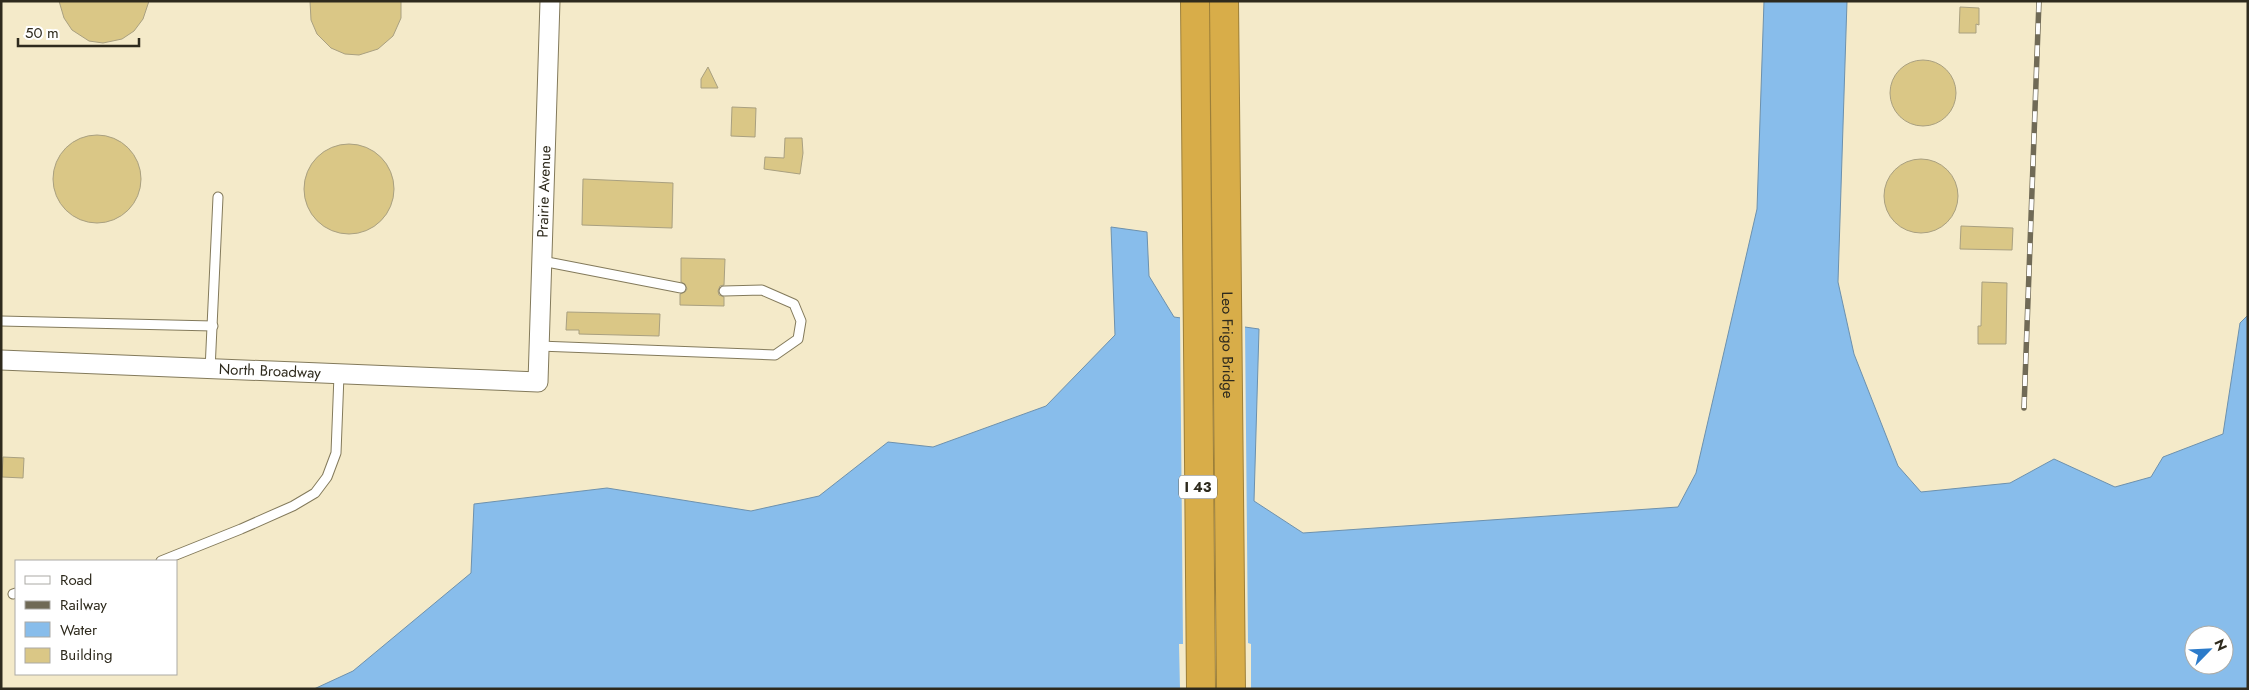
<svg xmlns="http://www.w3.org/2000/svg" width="2249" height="690" font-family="Jost,sans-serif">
	<rect width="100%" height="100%" fill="#f4eac9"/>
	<path fill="#88bdeb" stroke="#6d91ad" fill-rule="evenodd" d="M1764,1H1847L1838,282L1854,354L1898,466L1921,492L2010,483L2054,459L2115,487L2151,477L2163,457L2223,434L2240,323L2248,315V689H314L353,671L471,573L474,504L607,488L751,511L819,496L888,442L933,447L1046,406L1115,335L1111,227L1147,232L1149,276L1174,317L1259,329L1254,501L1303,533L1678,507L1696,473L1757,209ZM2194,635H2224V665H2194Z"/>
	<polygon fill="#f4eac9" points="1180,316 1245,325 1248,643 1251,644 1251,689 1180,689 1179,644 1183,644"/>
	<g fill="#dac786" stroke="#a9a080">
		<polygon points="59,1 149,1 143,19 134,31 122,39 103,43 89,41 72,30 64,18"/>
		<polygon points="310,1 401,1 401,18 393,36 378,49 359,55 345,54 331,48 317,34 311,20"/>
		<polygon points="1960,7 1979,8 1979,25 1976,24 1976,33 1959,33"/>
		<circle cx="1923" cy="93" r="33"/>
		<polygon points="708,67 718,88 701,88 701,79"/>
		<polygon points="732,107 756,108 755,137 731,136"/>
		<circle cx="97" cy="179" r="44"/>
		<polygon points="785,138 802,138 803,153 800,174 764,169 765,157 784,158"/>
		<circle cx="349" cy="189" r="45"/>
		<circle cx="1921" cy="196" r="37"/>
		<polygon points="583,179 673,183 672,228 582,225"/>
		<polygon points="1961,226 2013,228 2012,250 1960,249"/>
		<polygon points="681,258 725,259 724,285 720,286 718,291 719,295 724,297 724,306 680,305 680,294 685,292 687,289 685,284 681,282"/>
		<polygon points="1982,282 2007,283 2006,344 1978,344 1978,326 1981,326"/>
		<polygon points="567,312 660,314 659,336 579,334 579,330 566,330"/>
		<polygon points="3,457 24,458 23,478 2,477"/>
	</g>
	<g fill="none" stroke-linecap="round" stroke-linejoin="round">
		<g stroke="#837a5b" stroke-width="11">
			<g id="service">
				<polyline points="542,261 681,288"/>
				<polyline points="1,321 213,326"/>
				<polyline points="539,346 775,355 798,339 801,321 794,304 762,290 724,291"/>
				<polyline points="210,370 218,197"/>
				<polyline points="161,561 241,529 293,506 315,493 327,477 336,453 339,375"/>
				<polyline points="13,594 16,593"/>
			</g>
		</g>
		<g stroke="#837a5b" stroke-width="21">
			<g id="minor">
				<path id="s1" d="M1,360L538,382L550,1"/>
			</g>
		</g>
		<g stroke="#9c7f3a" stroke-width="30">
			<g id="motorway">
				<polyline points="1195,1 1201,689"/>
				<path id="s2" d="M1224,1C1227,230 1228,460 1231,689"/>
			</g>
		</g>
		<use href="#service" stroke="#fff" stroke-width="9"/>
		<use href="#minor" stroke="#fff" stroke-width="19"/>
		<use href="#motorway" stroke="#d8ad49" stroke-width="28"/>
		<g stroke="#706a56" stroke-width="5.5">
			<polyline id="rail" points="2024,408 2039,1"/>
		</g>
		<use href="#rail" stroke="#fff" stroke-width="4" stroke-dasharray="11" stroke-linecap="butt"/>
	</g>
	<g text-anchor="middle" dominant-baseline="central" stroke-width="4" stroke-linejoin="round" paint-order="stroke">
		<rect fill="#fff" stroke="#6d6a61" stroke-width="1" x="1179" y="475.5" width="38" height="23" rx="4"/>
		<g font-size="14" font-weight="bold" fill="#2e2a1d">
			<text x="1198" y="487">I 43</text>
		</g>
		<g font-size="15" fill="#2e2a1d" stroke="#fff">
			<text stroke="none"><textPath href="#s1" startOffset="728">Prairie Avenue</textPath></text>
			<text stroke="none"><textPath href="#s2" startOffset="344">Leo Frigo Bridge</textPath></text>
			<text stroke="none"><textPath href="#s1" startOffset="269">North Broadway</textPath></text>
		</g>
	</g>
	<rect width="2249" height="690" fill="none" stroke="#2e2a1d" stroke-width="5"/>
	<rect x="15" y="560" width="162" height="115" fill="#ffffff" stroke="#abaaa5"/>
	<rect x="25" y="576" width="25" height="8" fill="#ffffff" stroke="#abaaa5"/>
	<text x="60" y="585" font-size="15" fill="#2e2a1d">Road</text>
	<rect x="25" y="601" width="25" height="8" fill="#706a56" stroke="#abaaa5"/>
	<text x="60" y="610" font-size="15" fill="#2e2a1d">Railway</text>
	<rect x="25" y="622" width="25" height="15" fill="#88bdeb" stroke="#abaaa5"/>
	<text x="60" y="635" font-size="15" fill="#2e2a1d">Water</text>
	<rect x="25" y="648" width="25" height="15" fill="#dac786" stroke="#abaaa5"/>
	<text x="60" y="660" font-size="15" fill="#2e2a1d">Building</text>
	<g transform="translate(2209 650) rotate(66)"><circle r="24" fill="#ffffff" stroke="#abaaa5"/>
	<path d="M0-4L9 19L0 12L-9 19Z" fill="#2c7bca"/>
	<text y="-8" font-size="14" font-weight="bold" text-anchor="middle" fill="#2e2a1d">N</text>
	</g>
	<path d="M18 38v8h121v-8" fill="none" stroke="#2e2a1d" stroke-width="2.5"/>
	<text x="25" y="38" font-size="15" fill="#2e2a1d" stroke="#ffffff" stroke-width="4" paint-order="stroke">50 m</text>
</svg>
